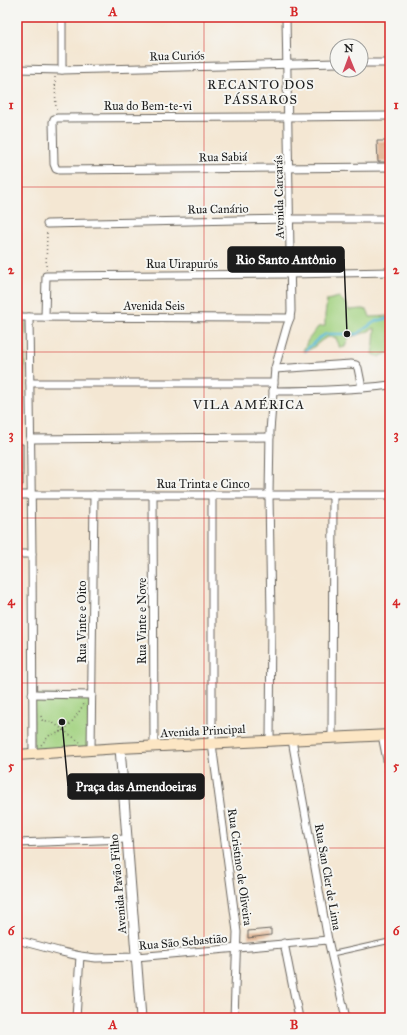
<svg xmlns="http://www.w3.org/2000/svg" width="407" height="1035" font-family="'IM FELL Great Primer',serif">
	<rect width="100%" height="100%" fill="#f6f6f2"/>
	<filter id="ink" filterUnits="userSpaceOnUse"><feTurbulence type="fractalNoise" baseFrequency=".025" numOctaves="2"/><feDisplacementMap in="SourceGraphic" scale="8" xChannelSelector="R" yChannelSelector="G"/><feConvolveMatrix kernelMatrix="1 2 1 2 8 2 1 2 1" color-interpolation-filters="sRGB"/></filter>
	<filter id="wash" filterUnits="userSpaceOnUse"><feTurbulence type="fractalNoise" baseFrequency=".012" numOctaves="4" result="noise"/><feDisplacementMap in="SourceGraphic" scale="16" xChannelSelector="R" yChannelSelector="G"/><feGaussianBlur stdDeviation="0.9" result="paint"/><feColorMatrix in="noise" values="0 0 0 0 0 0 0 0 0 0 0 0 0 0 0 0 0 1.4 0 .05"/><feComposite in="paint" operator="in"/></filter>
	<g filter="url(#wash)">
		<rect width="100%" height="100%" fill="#f4e7d3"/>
		<g fill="#a2d280" stroke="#5f774e">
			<path d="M339,297L347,305L348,310L363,309L368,311L370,317L390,316V352L379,357L373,354L375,328L364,333L349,337L345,347L340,348L336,338C334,337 332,337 329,337C319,339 314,351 303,351L308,340L318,327L325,326V315L327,300Z"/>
			<polygon points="17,322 26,322 23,427 17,427"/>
			<polygon points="33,695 91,695 91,749 33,753"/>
		</g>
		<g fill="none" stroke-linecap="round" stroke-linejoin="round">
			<polyline stroke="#5bb9d9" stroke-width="2.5" points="305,351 319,338 326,334 357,334 376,321 390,318"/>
		</g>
		<g id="blocks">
			<g fill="#deaa83">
				<polygon points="377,141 390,141 390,162 378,162"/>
				<polygon points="17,444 23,444 23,485 17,484"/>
				<polygon points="271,929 271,935 248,938 248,931"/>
			</g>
		</g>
	</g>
	<g filter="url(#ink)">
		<use href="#blocks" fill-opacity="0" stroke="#68635c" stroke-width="1"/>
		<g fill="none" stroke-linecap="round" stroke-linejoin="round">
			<g stroke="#68635c" stroke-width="5.5">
				<polyline id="service" points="331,954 390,941"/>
			</g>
			<g stroke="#68635c" stroke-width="9">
				<g id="minor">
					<polyline points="62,17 62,70"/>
					<polyline points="361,63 390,63"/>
					<polyline points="17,69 62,70 337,63"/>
					<polyline points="390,116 288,117 57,118 54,119 53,122 54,164 56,169 59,170 390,167"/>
					<polyline points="47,224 290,219 390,219"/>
					<polyline points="17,317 290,318"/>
					<polyline points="29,317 32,554 33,754"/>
					<polyline points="45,317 46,276 291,274 390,272"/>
					<polyline points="275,369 351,364 356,365 358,368 362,388"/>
					<polyline points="30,383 274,383"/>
					<path d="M273,391C312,391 351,390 390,385"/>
					<polyline points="30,439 270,437"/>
					<polyline points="17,495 390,495"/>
					<polyline points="153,495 154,747"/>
					<polyline points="212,495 212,744 237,932 234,1018"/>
					<polyline points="17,554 32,554"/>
					<polyline points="32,694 92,695"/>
					<polyline points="382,735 390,775"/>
					<polyline points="332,738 333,495"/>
					<polyline points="292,740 328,940 346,1018"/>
					<polyline points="270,741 271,616 269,495 270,431 275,368 287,326 290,318 291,311 286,17"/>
					<polyline points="91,750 94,495"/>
					<polyline points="17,843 126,839"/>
					<polyline points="17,940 62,952 80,956 96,958 136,957 328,940"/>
					<polyline points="284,943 299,1018"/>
					<polyline points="76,1018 80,956"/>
				</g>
			</g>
			<g stroke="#68635c" stroke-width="11">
				<polyline id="tertiary" points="120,748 141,1018"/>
			</g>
			<g stroke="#68635c" stroke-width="12">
				<polyline id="secondary" points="17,755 120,748 390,735"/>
			</g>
			<g stroke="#68635c" stroke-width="1.5" stroke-dasharray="1 3" stroke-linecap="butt">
				<polyline points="55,77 56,112"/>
				<polyline points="46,270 47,232"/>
				<polyline points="41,716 42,720 52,722 80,742"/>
				<path d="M41,745L50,735C68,733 75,717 84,704"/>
			</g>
			<use href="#service" stroke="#fff" stroke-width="3.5"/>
			<use href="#minor" stroke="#fff" stroke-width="7"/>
			<use href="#tertiary" stroke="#fff" stroke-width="9"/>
			<use href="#secondary" stroke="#fce6c4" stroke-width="10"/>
		</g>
	</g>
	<path fill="none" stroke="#d62828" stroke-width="1" stroke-opacity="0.55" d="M204,17V1018M17,187H390M17,352H390M17,518H390M17,683H390M17,848H390"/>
	<g text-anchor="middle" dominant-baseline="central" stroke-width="4" stroke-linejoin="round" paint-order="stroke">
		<g font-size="12" fill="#1c1c1c" stroke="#f6f6f2">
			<text transform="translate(177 56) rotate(-1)">Rua Curiós</text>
			<text x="148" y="106">Rua do Bem-te-vi</text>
			<text transform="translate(223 157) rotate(-1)">Rua Sabiá</text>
			<text transform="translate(279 197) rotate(-91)">Avenida Carcarás</text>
			<text transform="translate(218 209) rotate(-1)">Rua Canário</text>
			<text x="182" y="264">Rua Uirapurύs</text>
			<text x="154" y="306">Avenida Seis</text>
			<text x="203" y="484">Rua Trinta e Cinco</text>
			<text transform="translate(142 621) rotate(-90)">Rua Vinte e Nove</text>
			<text transform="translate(82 622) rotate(-90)">Rua Vinte e Oito</text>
			<text transform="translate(203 731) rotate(-3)">Avenida Principal</text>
			<text transform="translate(240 867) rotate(82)">Rua Cristino de Oliveira</text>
			<text transform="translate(328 877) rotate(80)">Rua San Cler de Lima</text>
			<text transform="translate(118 884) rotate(-95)">Avenida Pavão Filho</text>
			<text transform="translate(183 942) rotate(-5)">Rua São Sebastião</text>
		</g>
		<g font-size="13" letter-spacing="1" fill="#1c1c1c" stroke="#f6f6f2">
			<text x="261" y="85">RECANTO DOS<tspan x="261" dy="15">PÁSSAROS</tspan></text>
			<text x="249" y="405">VILA AMÉRICA</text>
		</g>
	</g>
	<path fill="none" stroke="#1c1c1c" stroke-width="1.5" d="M347 334L344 259M62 722L68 786"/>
	<g fill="#1c1c1c" stroke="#f6f6f2" stroke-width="1.5">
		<circle cx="347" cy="334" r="4"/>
		<circle cx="62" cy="722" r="4"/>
	</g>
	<g fill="#1c1c1c" stroke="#1c1c1c" stroke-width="1.5">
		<rect x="228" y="247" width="116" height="25" rx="4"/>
		<rect x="68" y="774" width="136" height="25" rx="4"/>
	</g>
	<g font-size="13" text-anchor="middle" font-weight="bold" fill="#fff">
		<text x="286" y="264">Rio Santo Antônio</text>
		<text x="136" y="791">Praça das Amendoeiras</text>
	</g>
	<rect width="407" height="1035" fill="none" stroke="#f6f6f2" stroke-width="44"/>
	<g transform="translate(349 58) rotate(359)"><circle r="19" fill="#f6f6f2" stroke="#9f9f9c"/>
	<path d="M0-3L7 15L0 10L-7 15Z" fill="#d1495b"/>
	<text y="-6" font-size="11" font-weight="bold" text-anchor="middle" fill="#1c1c1c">N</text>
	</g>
	<rect x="22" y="22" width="363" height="991" fill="none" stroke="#d62828" stroke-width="1.5"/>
	<g font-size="13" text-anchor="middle" font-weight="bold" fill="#d62828">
		<text x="113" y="16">A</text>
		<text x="294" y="16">B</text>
		<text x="11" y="109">1</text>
		<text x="396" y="109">1</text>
		<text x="11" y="274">2</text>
		<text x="396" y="274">2</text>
		<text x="11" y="439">3</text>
		<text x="396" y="439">3</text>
		<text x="11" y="605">4</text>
		<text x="396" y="605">4</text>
		<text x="11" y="770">5</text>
		<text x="396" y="770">5</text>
		<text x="11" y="935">6</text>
		<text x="396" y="935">6</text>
		<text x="113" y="1029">A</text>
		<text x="294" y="1029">B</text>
	</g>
</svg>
